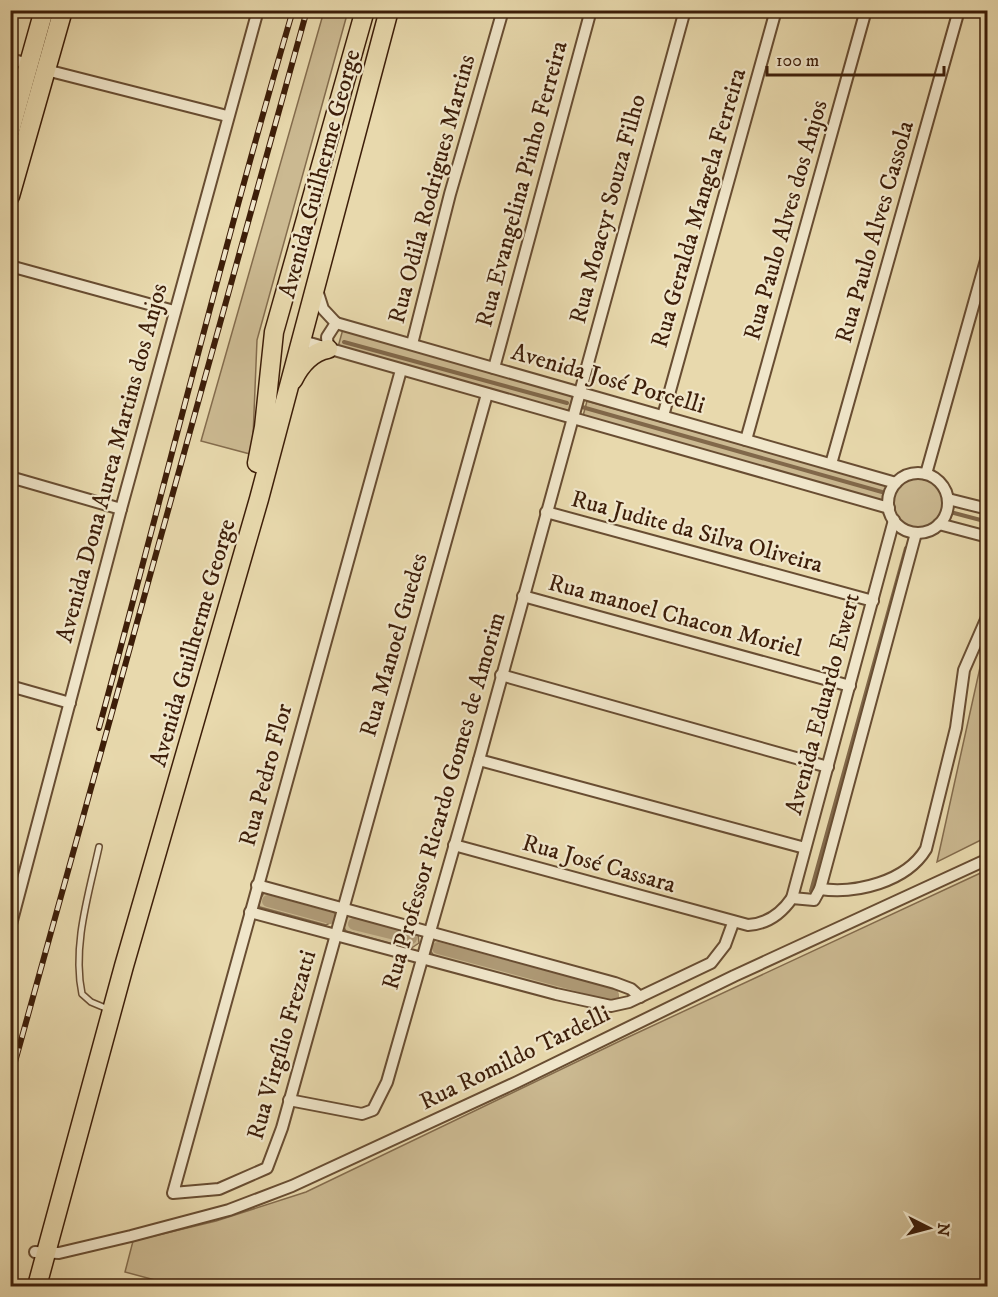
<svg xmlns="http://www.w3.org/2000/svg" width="998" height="1297" font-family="'IM FELL DW Pica',serif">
	<rect width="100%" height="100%" fill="#e8d9ad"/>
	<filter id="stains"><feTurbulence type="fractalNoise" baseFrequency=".00333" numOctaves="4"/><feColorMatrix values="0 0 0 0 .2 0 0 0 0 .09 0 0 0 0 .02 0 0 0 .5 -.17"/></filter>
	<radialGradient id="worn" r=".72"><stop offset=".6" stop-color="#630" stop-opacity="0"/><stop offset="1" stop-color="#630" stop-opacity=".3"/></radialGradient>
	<g fill="#cbb991" stroke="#846c4d" stroke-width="1.5">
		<polygon points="324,11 348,11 257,340 253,437 250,454 201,441"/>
		<polygon points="343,329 573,394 569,411 338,347"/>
		<polygon points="587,401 888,486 884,501 583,416"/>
		<circle cx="918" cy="503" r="26"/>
		<polygon points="987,647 987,837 937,862 981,663"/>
		<polygon points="987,870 987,1286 177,1286 125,1272 133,1241 216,1221 306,1192 622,1040"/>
		<polygon points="265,891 334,911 334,921 326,925 260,907 258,903"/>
		<polygon points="351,915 418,934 419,943 410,949 346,931 343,926 346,917"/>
		<polygon points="435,939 616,988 618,997 611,1004 434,956 429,949"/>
	</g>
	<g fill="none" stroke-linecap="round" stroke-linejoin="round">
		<g stroke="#81684a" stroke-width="4">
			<polyline points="344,342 567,403"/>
			<polyline points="582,407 882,492"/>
			<polyline points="954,513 988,522"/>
			<polyline points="811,891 906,548"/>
		</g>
		<g stroke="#ae9975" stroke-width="12">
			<polyline points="268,901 330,918"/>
			<polyline points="354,924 411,938"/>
			<polyline points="438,948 613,995"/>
		</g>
		<g stroke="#684d32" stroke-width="8">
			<path id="service" d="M99,847C89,893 72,946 82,994L91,1002L103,1007"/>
		</g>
		<g stroke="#684d32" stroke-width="14">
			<g id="minor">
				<polyline points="10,59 29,64"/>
				<polyline points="46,70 227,116"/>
				<polyline points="10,266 174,311"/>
				<polyline points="317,290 323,309 336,323"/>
				<polyline points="336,323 896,483"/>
				<polyline points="299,340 889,508"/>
				<polyline points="412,344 450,194 503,10"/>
				<polyline points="328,349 327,337 336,323"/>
				<polyline points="494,368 591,10"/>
				<polyline points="401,370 173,1193 219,1189 267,1168 282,1128 487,394"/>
				<polyline points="663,416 776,10"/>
				<polyline points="746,440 866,10"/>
				<polyline points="831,464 959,10"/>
				<circle cx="918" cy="503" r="30"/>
				<polyline points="926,474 988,253"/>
				<polyline points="10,477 121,509"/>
				<polyline points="948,499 988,509"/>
				<polyline points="546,512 873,601"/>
				<polyline points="939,524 988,537"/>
				<polyline points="523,596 850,686"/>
				<polyline points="501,675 828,767"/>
				<polyline points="10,686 70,703"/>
				<polyline points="479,760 805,848"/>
				<path d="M454,845L748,925C767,924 781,914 792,898L814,900L820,889L916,533"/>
				<polyline points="257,885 615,983 631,989 640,997"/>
				<path d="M820,889C856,894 906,882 926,849L956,728L964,670L988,615"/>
				<polyline points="792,898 894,520"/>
				<polyline points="250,912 556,994 611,1006 629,1002 711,963 725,945 733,923"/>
				<polyline points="10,928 121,509 258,10"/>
				<polyline points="289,1100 362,1114 373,1110 387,1082 479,760 685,10"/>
				<polyline points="35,1252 59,1253 131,1236 229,1210 292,1186 517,1082 734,976 988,859"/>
			</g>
		</g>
		<g stroke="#3d1e09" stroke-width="21">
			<g id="primary">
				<path d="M293,380C300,366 312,352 328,349"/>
				<polyline points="257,463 264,427 274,332 365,10"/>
				<polyline points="37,1286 124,966 259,499 389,10"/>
			</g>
		</g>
		<g stroke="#3d1e09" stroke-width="21">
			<g id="trunk">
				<polyline points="10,131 44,10"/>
				<polyline points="10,196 63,10"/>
			</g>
		</g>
		<use href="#service" stroke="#f0e6ca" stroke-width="5"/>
		<use href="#minor" stroke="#f0e6ca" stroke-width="10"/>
		<use href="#primary" stroke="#e8d9ad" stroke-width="18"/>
		<use href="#trunk" stroke="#e8d9ad" stroke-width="18"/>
		<g stroke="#3d1e09" stroke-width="6">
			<g id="rail">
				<path d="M99,728C164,489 223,248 293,10"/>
				<polyline points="10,1080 307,10"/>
			</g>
		</g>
		<use href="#rail" stroke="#f0e6ca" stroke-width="4" stroke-dasharray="11" stroke-linecap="butt"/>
	</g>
	<g text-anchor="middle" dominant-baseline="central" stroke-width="4.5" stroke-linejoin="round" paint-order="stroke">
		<g font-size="24" fill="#3d1e09" stroke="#f0e6ca">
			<text transform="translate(320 174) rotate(-75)">Avenida Guilherme George</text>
			<text transform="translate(522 184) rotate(-75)">Rua Evangelina Pinho Ferreira</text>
			<text transform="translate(432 189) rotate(-75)">Rua Odila Rodrigues Martins</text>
			<text transform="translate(699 208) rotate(-74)">Rua Geralda Mangela Ferreira</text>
			<text transform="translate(608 209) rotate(-75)">Rua Moacyr Souza Filho</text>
			<text transform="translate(786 220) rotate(-74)">Rua Paulo Alves dos Anjos</text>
			<text transform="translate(875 232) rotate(-74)">Rua Paulo Alves Cassola</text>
			<text transform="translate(608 379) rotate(16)">Avenida José Porcelli</text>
			<text transform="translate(112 463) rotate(-75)">Avenida Dona Aurea Martins dos Anjos</text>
			<text transform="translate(697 532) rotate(15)">Rua Judite da Silva Oliveira</text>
			<text transform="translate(675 616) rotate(15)">Rua manoel Chacon Moriel</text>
			<text transform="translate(193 643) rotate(-74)">Avenida Guilherme George</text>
			<text transform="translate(394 645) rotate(-74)">Rua Manoel Guedes</text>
			<text transform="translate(823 704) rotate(-75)">Avenida Eduardo Ewert</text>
			<text transform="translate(266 775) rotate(-75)">Rua Pedro Flor</text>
			<text transform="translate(444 801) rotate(-74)">Rua Professor Ricardo Gomes de Amorim</text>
			<text transform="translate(599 864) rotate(16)">Rua José Cassara</text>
			<text transform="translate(282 1045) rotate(-74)">Rua Virgílio Frezatti</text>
			<text transform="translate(515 1058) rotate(-26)">Rua Romildo Tardelli</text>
		</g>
	</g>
	<rect width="998" height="1297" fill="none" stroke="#e8d9ad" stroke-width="36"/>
	<rect x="12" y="12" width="974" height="1273" fill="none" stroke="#3d1e09" stroke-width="3"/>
	<rect x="18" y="18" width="962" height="1261" fill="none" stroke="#3d1e09" stroke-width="1.5"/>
	<g transform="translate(929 1228) rotate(96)" stroke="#f0e6ca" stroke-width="4.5" paint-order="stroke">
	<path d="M0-4.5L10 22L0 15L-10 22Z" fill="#3d1e09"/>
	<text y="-9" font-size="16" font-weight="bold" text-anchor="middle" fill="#3d1e09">N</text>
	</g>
	<path d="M767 66v9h177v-9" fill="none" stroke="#3d1e09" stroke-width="3"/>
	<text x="776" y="66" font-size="18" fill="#3d1e09" stroke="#f0e6ca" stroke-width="4.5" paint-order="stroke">100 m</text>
	<rect width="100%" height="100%" filter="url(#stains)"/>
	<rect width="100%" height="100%" fill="url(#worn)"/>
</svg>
